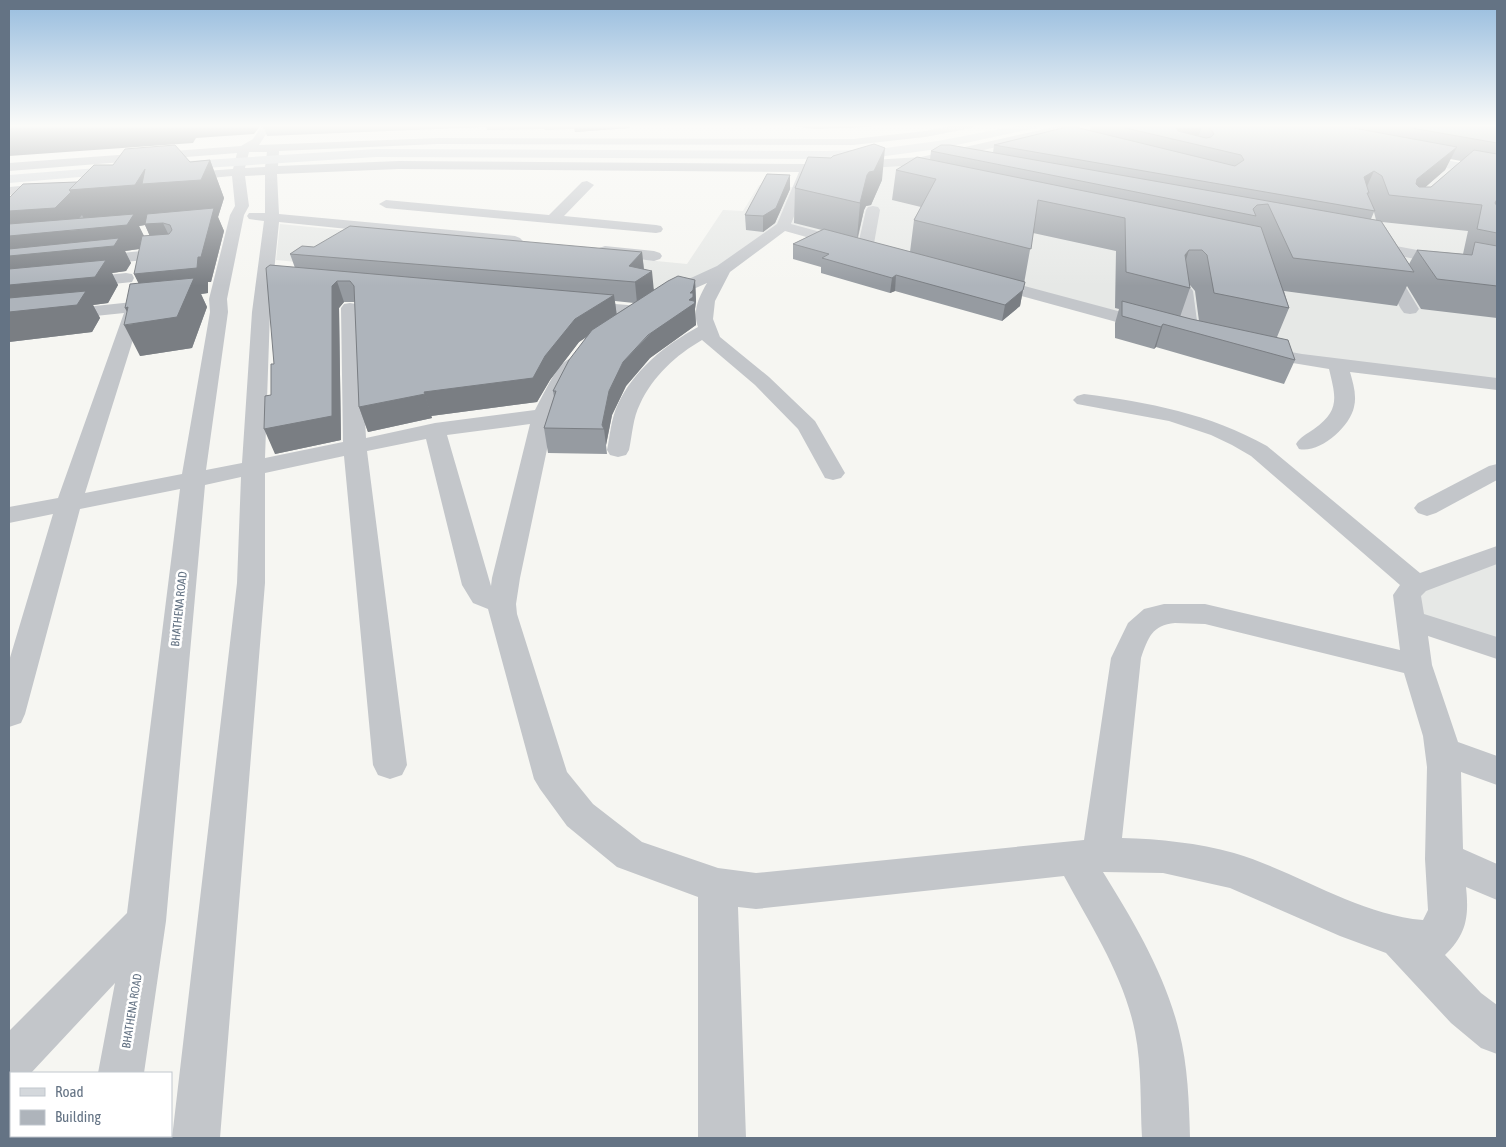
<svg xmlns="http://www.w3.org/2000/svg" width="1506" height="1147" font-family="'Asap Condensed',sans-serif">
	<rect width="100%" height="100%" fill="#f6f6f2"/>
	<g fill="#e6e8e6">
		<polygon points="1090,125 1232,125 1497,175 1497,381 1299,357 778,226 718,268 656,297 276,260 280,224 687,264 723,210 743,211 759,185 809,188 812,170 920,163"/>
		<polygon points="1497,562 1497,643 1417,618 1422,588"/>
	</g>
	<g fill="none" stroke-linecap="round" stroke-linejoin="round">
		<g fill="#c3c6ca" fill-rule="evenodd">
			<path d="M262,125H272L259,145L438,138L853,139L925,131L955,125H977L972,128L925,137L853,145L438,144L279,151L278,166L399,161L807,164L921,157L1062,125H1081L1076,128L921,165L812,171L791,224L854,241L857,244L854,247L849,249L785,231L730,272L715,301L713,319L720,337L769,377L815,421L845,473L841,478L833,480L825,478L798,429L755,385L702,340C676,355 653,376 640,404C633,417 632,436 629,450L626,455L618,457L610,455L607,450C610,436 611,418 618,404C634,370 665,345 698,327C692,311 699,297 707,283L662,303L656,302L653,298L656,294L717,266L777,224L799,172L399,169L277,174L279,214L515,236L520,238L523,241L520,244L515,246L279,222L270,312L265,458L343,442L341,308L344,304L350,303L356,304L359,308L366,438L435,423L535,410C542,398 556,365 569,359C573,357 577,359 581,360L584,364L571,382L554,416L520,578L516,604L517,614L567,772L593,804L642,842L718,868L756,873L1084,840L1111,658L1128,623L1144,609L1164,604H1205L1400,650L1393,595L1400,585L1251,456L1232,445L1211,435L1169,421L1077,404L1073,400L1077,396L1084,394C1148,402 1210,414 1267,446L1420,573L1497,546V564L1426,591L1421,596L1424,614L1497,637V659L1428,636L1432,665L1458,742L1497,756V785L1461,772L1463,849L1497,864V900L1466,887C1469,916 1467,934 1445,955L1481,993L1497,1005V1054L1481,1048L1451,1023L1386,953L1340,936L1230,888L1163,873L1103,872C1134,922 1165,974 1179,1031C1188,1066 1189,1103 1190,1138H1142C1140,1103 1142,1067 1135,1032C1124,976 1091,926 1064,876L756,909L738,907L746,1138H698V897L617,867L567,826L540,789L534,779L488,609L473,603L462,585L426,439L367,451L407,765L402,775L390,779L378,775L373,765L344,456L265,473V583L220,1138H172L237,583L241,477L205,485L166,921L144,1073H98L115,983L31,1073H11V1085L9,1086V1031L127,913L180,489L80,509L25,714L21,723L9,727V661L53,514L9,523V507L58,498L124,313L9,325V315L152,300L158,301L161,305L158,309L142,311L85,493L182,474L210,312L209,299L230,215L235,206L232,176L177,181L171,177L177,173L233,169L237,153L9,171V163L241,146L253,139ZM249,152H267L265,167L245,168ZM265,175V213H249L247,216L249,219L264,221L252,312L242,463L206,470L228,312L227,299L244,215L249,206L245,176ZM530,424L492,578L491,586L447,435ZM1175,623L1205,624L1404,673L1423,736L1427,767L1425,859L1428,910L1423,920C1356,914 1298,872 1234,853C1198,843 1160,839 1122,838L1141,658C1148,638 1152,625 1175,623Z"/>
			<polygon points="587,181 594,185 564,216 656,225 661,226 663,229 661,232 656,233 386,208 379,204 386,200 549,215 582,182"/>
			<polygon points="54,183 61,187 59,190 9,195 9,187"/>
			<polygon points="873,206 878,207 880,210 873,249 870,252 860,252 857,249 866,210 868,207"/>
			<polygon points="1364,240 1497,265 1497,275 1359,248 1356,245 1359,242"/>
			<polygon points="605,246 654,251 660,253 662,256 660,259 654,261 599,254 597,251 599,248"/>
			<polygon points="173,248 179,250 181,253 179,256 90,266 84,264 82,261 84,258 90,256"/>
			<polygon points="1384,259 1390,261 1392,264 1419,309 1416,313 1410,314 1404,313 1401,309 1376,264 1378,261"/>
			<polygon points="126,273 132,274 134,278 132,282 9,295 9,285"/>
			<polygon points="987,276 1159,322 1162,326 1159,330 1153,332 981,285 979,281 981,277"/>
			<polygon points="1184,286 1190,287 1193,291 1199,336 1197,340 1190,342 1183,340 1181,336 1175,291 1178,287"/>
			<polygon points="578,301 640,306 646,307 649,311 646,315 640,316 572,310 569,306 572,302"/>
			<path d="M1258,346L1302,354L1497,378V390L1350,372C1353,383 1357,395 1354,407C1350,427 1319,454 1299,449L1296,444C1300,437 1307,434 1314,429C1340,410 1336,398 1329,369L1251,356L1248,352L1251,348Z"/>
			<polygon points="1497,464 1497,480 1436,513 1427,516 1418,513 1414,508 1418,503 1489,466"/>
			<polygon points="85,1136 133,1136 132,1138 84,1138"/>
		</g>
		<polygon fill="#d4d8dc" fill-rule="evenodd" points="1410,153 1497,170 1497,178 1406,160 1404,157 1406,154"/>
		<g fill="#d4d8dc" fill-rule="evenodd">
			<polygon points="1020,125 1041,125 1036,128 938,149 878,157 827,159 376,157 173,170 167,166 173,162 376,149 827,151 878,149 938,141"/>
			<polygon points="123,166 129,170 127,173 9,183 9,175"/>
		</g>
	</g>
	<g fill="#969ba1" fill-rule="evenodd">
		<polygon points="263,125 629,125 630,128 575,132 574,129 545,130 544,129 487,130 486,127 267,136"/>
		<polygon points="785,125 874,125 870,127 815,129"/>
		<path d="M1091,125H1497V318L1421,309L1407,286L1397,306L1284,291L1289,308L1277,337L1295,360L1284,384L1156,347L1154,349L1115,338V323L1119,309L1115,308L1116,251L1033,233L1020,306L1002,321L895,291L890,293L821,273V267L793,259V244L822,230L794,223L795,188L831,158L882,180L871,205L866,206L864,210L858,238L910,252L914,220L921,207L892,200L896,170L930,160L931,151L993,153L994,145L1090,130ZM1450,159L1461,161L1431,187H1425L1445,170ZM1374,212L1376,220L1371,219ZM1382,222L1468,231L1463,254L1417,250L1409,264ZM1190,285L1195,291L1199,321L1180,317L1190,288Z"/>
		<path d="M210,160L224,198L218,217L224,231L211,282H208V293L201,294L207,307L192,348L140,356L139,283L134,274L140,248L139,249L125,251L131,263L126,271L112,273L118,285L108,303L93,305L100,318L92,332L9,342V198L77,182L190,162ZM145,225L150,236H144L139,226Z"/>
		<polygon points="790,175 790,189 775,223 763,232 746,230 745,215"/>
		<path d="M314,247L642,252L644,269L654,290L695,280L696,301L695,309L696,325L650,358L626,386L612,415L606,445L607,454L548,453L544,428L554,397L553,391L588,336L579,342L550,380L537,402L431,416L432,418L368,432L359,407L355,302H344L339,308L341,440L275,454L271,395L274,364L295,268L290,254ZM615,301L634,303L616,314Z"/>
	</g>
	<g fill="#7a7e83" fill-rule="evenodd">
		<polygon points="9,125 261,125 254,134 196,138 193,143 9,156"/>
		<polygon points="575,125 629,125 630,128 575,132"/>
		<polygon points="1176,125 1229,125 1210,128 1202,126 1199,135 1181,141 1171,139"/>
		<polygon points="1457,147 1445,170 1413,198 1409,197 1417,179"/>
		<polygon points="885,148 882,180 871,205 866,206 864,210 857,239 860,203 867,175"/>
		<path d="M210,160L224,198L218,217L224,231L211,282H208V293L201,294L207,307L192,348L140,356L124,325L133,324L125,308L146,299L134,274L198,257L211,220L163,223L174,246L155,248L145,225L139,226L145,238L139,249L125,251L131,263L126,271L112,273L118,285L108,303L93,305L100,318L92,332L9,342V211L69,190L145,169ZM82,215L89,229L68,231Z"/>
		<polygon points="1374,171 1363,195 1364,177"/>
		<polygon points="790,175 790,189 775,223 763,232 763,216"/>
		<polygon points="1189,250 1178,285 1185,255"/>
		<polygon points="642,252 644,272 652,271 654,292 637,303 635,282 629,266"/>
		<polygon points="896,275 895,291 890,293 892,278"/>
		<polygon points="695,280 696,301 695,309 696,325 650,358 626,386 612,415 606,445 604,429 602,425 609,391 623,362 690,293"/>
		<polygon points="337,281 344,302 339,308 341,440 275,454 264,429 332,286"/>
		<polygon points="1023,290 1020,306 1002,321 1005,305"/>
		<polygon points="614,295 617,316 579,342 550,380 537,402 431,416 424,392 575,319"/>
		<polygon points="1163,324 1156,347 1154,349 1161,327"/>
		<polygon points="425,394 432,418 368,432 359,407"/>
	</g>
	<g fill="#aeb4bb" stroke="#7a7e83">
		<polygon points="9,125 28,125 9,126"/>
		<polygon points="1113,125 1176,125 1175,126 1178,131 1206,138 1211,137 1214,134 1210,128 1202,126 1206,125 1337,125 1457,147 1417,179 1416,184 1419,187 1431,187 1474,150 1497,154 1497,199 1495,203 1497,206 1497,233 1477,229 1482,205 1389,195 1382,176 1374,171 1364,177 1369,193 1367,193 1375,211 994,145 1071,126 1235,166 1244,160 1241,155"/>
		<polygon points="1395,125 1497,125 1497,143"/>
		<polygon points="874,144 885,148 874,171 869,172 867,175 860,203 795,188 808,157 831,158 833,156"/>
		<polygon points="175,145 190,162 210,160 201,180 142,184 145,169 135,185 69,190 94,165 113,165 125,149"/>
		<polygon points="941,145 950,145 1381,221 1414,272 1293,258 1268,204 1257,205 1253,209 1256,216 931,151"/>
		<polygon points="917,157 1261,227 1289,308 1214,293 1207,255 1202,250 1189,250 1185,255 1190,288 1126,272 1125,218 1038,200 1031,249 914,220 936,179 896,170"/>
		<polygon points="767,174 790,175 776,208 763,216 745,215"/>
		<polygon points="77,182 69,190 71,192 55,208 9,211 9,198 23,184"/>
		<polygon points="214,208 201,257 198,257 197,268 134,274 142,236 169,234 172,230 170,225 163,223 145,224 147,214"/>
		<polygon points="134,214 127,225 9,236 9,224"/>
		<polygon points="350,226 642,252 629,266 652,271 635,282 290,254 302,246 314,247"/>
		<polygon points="824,229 1025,282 1023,290 1005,305 896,275 892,278 822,258 829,254 793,244"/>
		<polygon points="119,238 114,246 9,256 9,249"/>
		<polygon points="1475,242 1497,246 1497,286 1437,279 1417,250 1472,255"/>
		<polygon points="106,260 95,277 9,285 9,269"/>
		<polygon points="270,265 614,295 575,319 545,356 533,378 424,392 425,394 359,407 354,286 350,281 337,281 332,286 332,416 264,429 265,396 271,395 271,364 274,364 266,268"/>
		<polygon points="678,276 695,280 693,290 690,293 693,293 693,297 689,300 694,301 695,303 648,335 623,362 609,391 602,425 604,429 544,428 556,391 553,391 569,360 592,330 668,281"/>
		<polygon points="194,278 177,317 124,325 128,307 125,308 130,284"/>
		<polygon points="86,291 77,305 9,312 9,298"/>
		<polygon points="1122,301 1191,319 1288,340 1295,360 1163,324 1161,327 1122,316"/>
	</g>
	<linearGradient id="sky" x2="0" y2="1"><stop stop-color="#97bcde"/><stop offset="0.44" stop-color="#fbfbf9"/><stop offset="1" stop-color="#fbfbf9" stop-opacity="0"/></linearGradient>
	<rect width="1506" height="286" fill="url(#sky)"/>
	<g text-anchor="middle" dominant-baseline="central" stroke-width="5" stroke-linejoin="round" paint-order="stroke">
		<g font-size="12" fill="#647384" stroke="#fff">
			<text transform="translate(179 609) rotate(-84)">BHATHENA ROAD</text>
			<text transform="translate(132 1011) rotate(-81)">BHATHENA ROAD</text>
		</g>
	</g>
	<rect width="1506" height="1147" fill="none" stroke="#647384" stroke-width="20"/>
	<rect x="10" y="1072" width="162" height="65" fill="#ffffff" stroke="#c1c7ce"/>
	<rect x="20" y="1088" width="25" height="8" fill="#d4d8dc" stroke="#c1c7ce"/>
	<text x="55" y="1097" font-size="15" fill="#647384">Road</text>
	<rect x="20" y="1110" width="25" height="15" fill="#aeb4bb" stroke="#c1c7ce"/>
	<text x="55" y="1122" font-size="15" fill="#647384">Building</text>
</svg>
